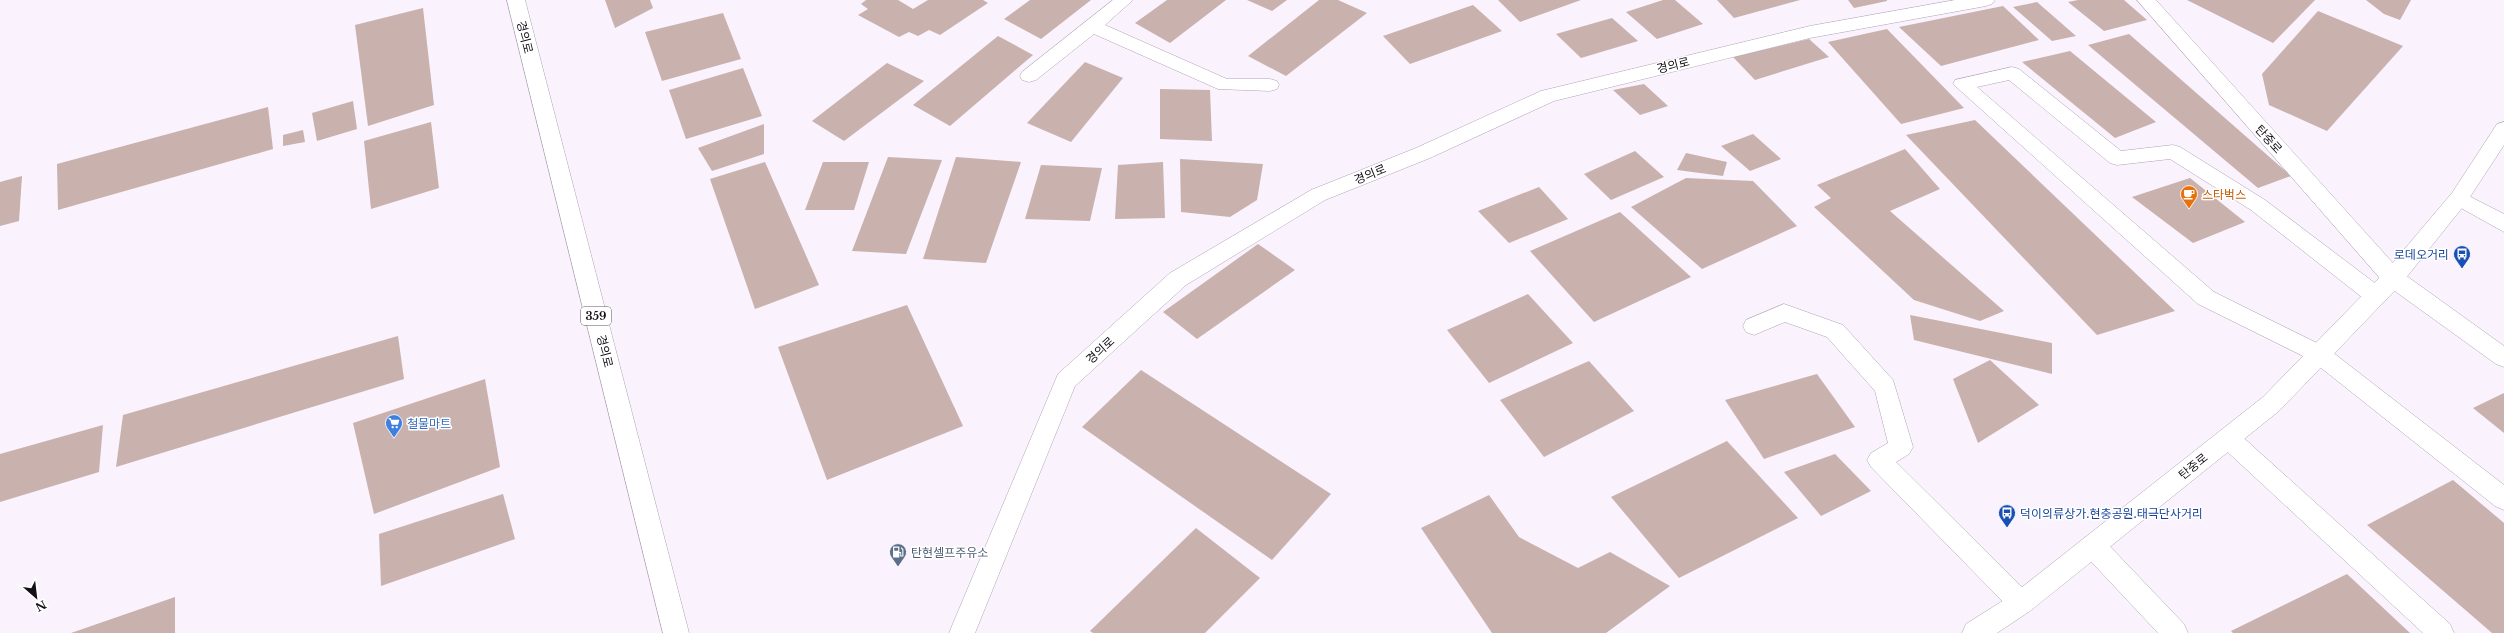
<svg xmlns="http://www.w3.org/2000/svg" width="2504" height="633" font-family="'Libre Baskerville','Noto Sans KR',serif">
	<rect width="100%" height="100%" fill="#faf2fd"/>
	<g fill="#c9b1ae">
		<polygon points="605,0 650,0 653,8 615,28"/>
		<polygon points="866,0 898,0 913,9 928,0 983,0 988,3 940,35 929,30 918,36 909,32 899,37 858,15 868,9 861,4"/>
		<polygon points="1030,0 1091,0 1041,39 1004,19"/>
		<polygon points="1167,0 1226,0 1170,43 1135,23"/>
		<polygon points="1247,0 1287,0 1272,11"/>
		<polygon points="1319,0 1338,0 1367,13 1286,76 1248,56"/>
		<polygon points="1498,0 1581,0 1520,22"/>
		<polygon points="1663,0 1675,0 1703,24 1657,39 1626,12"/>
		<polygon points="1717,0 1800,0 1734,18"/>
		<polygon points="1848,0 1887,0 1887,1 1854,8"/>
		<polygon points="2078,0 2124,0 2147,20 2104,31 2068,2"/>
		<polygon points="2187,0 2315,0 2273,43"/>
		<polygon points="2366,0 2411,0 2400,20 2384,14"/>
		<polygon points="2037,2 2076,36 2052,41 2013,7"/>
		<polygon points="1473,5 1502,31 1410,64 1383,36"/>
		<polygon points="2003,6 2039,40 1941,66 1899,27"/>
		<polygon points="423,8 434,105 368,126 355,25"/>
		<polygon points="2318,11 2403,46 2327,131 2269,105 2262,74"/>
		<polygon points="723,13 741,59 662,81 645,32"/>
		<polygon points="1612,18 1638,41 1581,58 1556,34"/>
		<polygon points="1887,29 1964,108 1901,124 1828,42"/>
		<polygon points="2129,34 2291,176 2258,188 2088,45"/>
		<polygon points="998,36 1033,55 950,126 913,105"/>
		<polygon points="1809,39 1829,57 1755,80 1733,57"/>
		<polygon points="2070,51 2156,122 2115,138 2022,62"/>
		<polygon points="1085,62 1123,78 1071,142 1027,123"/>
		<polygon points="887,63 924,81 844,141 812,121"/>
		<polygon points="743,68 762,116 686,139 669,90"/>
		<polygon points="1644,84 1668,106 1640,115 1613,90"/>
		<polygon points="1160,89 1210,90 1212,141 1160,139"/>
		<polygon points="353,101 357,129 317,141 312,113"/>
		<polygon points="268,107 273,149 58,210 57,164"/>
		<polygon points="1975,120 2175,311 2097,335 1906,135"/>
		<polygon points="431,122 439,188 371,209 364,141"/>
		<polygon points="764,124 764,154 712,171 698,148"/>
		<polygon points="303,130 305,142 283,146 283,135"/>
		<polygon points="1753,134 1781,159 1750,171 1721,146"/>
		<polygon points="1905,149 1940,189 1890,211 2004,311 1980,321 1914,300 1814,207 1831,198 1817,185"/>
		<polygon points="1635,151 1664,177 1611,200 1584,174"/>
		<polygon points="1686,153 1727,162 1723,176 1677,170"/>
		<polygon points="888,157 942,160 906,254 852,251"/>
		<polygon points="956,157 1021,162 986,263 923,259"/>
		<polygon points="1180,159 1263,164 1257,200 1230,217 1181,212"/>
		<polygon points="765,162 819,285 755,309 710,179"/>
		<polygon points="823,162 869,162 854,210 805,210"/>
		<polygon points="1163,162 1165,218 1115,219 1118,165"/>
		<polygon points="1041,165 1102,168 1090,221 1025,219"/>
		<polygon points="22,176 19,221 0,226 0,182"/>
		<polygon points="1686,178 1753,181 1797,226 1702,269 1631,207"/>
		<polygon points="2190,178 2245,222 2193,243 2132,197"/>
		<polygon points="1539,187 1568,219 1509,243 1478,211"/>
		<polygon points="1620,212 1691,277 1594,322 1530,251"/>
		<polygon points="1258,244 1295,270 1197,339 1163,312"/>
		<polygon points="1528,294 1573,343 1489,383 1447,330"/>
		<polygon points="907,305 963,426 827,480 778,347"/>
		<polygon points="1910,315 2052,343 2052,374 1914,340"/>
		<polygon points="398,336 404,379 116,467 123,415"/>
		<polygon points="1990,360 2039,405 1978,443 1953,379"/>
		<polygon points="1589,361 1634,411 1544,457 1500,400"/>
		<polygon points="1141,370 1331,494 1272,560 1082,427"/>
		<polygon points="1817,374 1855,427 1764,459 1725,400"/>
		<polygon points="485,379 500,467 374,514 353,423"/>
		<polygon points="2504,393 2504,433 2473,408"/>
		<polygon points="103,425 99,472 0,502 0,454"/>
		<polygon points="1727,441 1798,518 1679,578 1611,497"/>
		<polygon points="1835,454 1871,491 1821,516 1784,472"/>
		<polygon points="2453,480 2504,523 2504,633 2492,633 2367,525"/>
		<polygon points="503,494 515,539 381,586 379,534"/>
		<polygon points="1489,495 1519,537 1578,568 1610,552 1670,586 1606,633 1492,633 1421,528"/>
		<polygon points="1196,528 1260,578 1205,633 1093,633 1090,631"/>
		<polygon points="2347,574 2410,633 2233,633 2231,631"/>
		<polygon points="175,597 175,633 71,633"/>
	</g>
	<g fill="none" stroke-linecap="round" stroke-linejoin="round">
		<g stroke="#afa3b4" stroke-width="1">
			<g id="minor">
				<polygon points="1113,0 1133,0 1105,25 1227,79 1270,79 1277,81 1279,85 1277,89 1270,91 1218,89 1094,34 1036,80 1029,82 1022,80 1020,76 1022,72"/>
				<polygon points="1955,0 1995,0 1992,4 1986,6 1810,38 1554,101 1430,158 1325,200 1186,285 1075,386 975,633 949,633 1058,374 1170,273 1311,190 1416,148 1541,91 1810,26"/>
				<polygon points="2137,0 2156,0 2401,272 2504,346 2504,367 2496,364 2385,284"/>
				<polygon points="2012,67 2019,69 2121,151 2173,145 2180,147 2265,200 2384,290 2387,296 2384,302 2376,304 2368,302 2251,210 2170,159 2117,165 2110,163 2009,80 1977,87 2214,292 2327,348 2504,485 2504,510 2495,506 2311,360 2198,304 1953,84 1955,80"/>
				<polygon points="2459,191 2504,214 2504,232 2452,203 2449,198 2452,193"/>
				<polygon points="1784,304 1843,325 1893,380 1913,447 1909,454 1896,462 2030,595 2034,603 2030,611 2021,615 2012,611 1871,467 1867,460 1871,453 1888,443 1875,391 1827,337 1785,322 1754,335 1746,332 1743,326 1746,320"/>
				<polygon points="2228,428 2236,431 2450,624 2454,633 2423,633 2220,445 2216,438 2220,431"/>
				<polygon points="2093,535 2102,538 2184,624 2188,633 2158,633 2084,554 2080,546 2084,538"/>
			</g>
		</g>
		<g stroke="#afa3b4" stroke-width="1">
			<g id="major">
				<polygon points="507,0 525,0 689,633 663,633"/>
				<polygon points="2504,122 2504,145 2466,203 2401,284 2279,411 2030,611 1997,633 1962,633 1966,624 2012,595 2263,397 2385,272 2452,193 2497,124"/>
			</g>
		</g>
		<use href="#minor" fill="#fff" fill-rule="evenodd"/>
		<use href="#major" fill="#fff" fill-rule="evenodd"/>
	</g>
	<defs>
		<g id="cafe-pin" transform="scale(0.9)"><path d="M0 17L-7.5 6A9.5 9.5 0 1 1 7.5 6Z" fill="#e8710a" stroke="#fff"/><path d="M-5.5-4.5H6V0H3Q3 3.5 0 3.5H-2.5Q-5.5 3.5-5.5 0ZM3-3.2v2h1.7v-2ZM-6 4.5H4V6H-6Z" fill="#fff"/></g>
		<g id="bus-pin" transform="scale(0.9)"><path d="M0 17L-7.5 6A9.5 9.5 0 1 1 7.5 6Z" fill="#1a4fb4" stroke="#fff"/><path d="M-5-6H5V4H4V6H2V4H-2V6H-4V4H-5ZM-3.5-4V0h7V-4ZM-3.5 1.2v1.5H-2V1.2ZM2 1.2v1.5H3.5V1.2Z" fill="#fff"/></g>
		<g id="supermarket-pin" transform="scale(0.9)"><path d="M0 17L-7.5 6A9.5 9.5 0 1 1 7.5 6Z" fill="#3f7fe0" stroke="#fff"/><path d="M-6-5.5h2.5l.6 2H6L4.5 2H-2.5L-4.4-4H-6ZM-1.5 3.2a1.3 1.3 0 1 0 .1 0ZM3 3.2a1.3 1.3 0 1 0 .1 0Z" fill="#fff"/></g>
		<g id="fuel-pin" transform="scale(0.9)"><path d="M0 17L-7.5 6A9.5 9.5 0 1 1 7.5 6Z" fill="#5c6f8a" stroke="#fff"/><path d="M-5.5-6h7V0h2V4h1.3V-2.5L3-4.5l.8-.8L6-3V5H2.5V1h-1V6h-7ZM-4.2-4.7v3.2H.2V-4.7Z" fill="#fff"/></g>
	</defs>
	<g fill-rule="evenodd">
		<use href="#cafe-pin" x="2189" y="194"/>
		<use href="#bus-pin" x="2462" y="254"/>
		<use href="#supermarket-pin" x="394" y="423"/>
		<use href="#bus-pin" x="2007" y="513"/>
		<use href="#fuel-pin" x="898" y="552"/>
	</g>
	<g text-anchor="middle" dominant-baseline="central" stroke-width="3" stroke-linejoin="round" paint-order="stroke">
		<rect fill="#fff" stroke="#5a575b" stroke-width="1" x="581" y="307" width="30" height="18" rx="3"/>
		<g font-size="11" font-weight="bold" fill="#130f15">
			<text x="596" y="316">359</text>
		</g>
		<g font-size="12" fill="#130f15" stroke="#fff">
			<text transform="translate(525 37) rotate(76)">경의로</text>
			<text transform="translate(1673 65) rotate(-14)">경의로</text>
			<text transform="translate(2269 139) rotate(48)">탄중로</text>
			<text transform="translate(1370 174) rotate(-22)">경의로</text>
			<text transform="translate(1100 350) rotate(-42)">경의로</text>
			<text transform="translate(605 351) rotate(76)">경의로</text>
			<text transform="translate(2193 466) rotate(-39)">탄중로</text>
		</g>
		<g font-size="12" fill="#c56008" stroke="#fff" text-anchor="start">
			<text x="2202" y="194">스타벅스</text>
		</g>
		<g font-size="12" fill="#164399" stroke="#fff" text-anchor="end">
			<text x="2449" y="254">로데오거리</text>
			<text x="2020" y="513" text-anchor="start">덕이의류상가.현충공원.태극단사거리</text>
		</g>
		<g font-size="12" fill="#366cbe" stroke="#fff" text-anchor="start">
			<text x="407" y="423">철물마트</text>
		</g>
		<g font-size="12" fill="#4e5e75" stroke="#fff" text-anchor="start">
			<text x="911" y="552">탄현셀프주유소</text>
		</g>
	</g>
	<g transform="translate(36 597) rotate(152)" stroke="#ffffff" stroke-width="3" paint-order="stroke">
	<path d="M0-3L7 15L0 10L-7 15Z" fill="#130f15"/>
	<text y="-6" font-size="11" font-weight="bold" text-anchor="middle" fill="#130f15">N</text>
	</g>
</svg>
